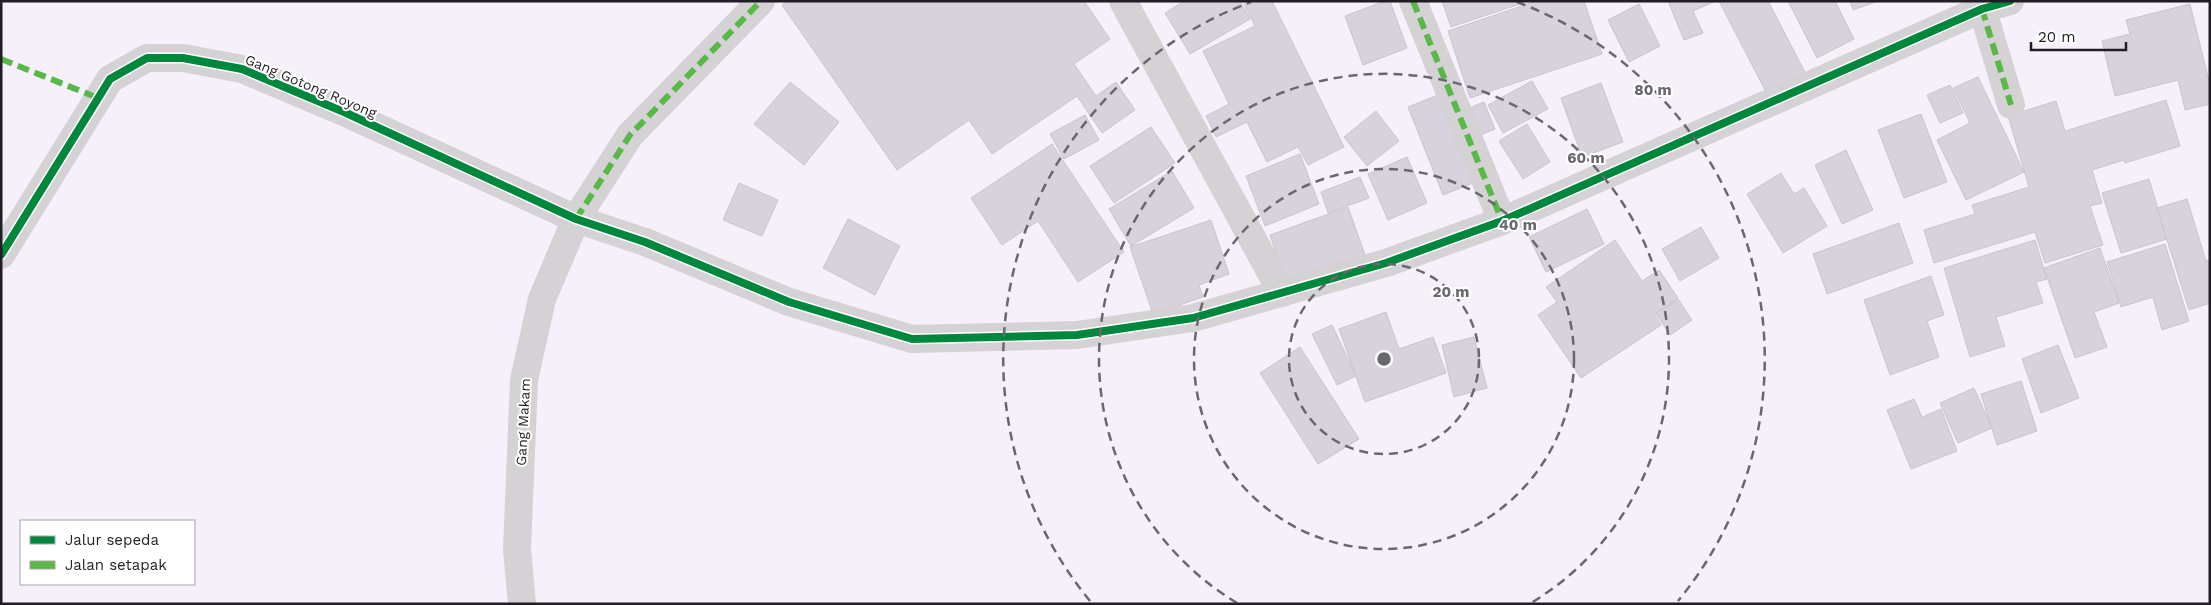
<svg xmlns="http://www.w3.org/2000/svg" width="2211" height="605" font-family="'Work Sans',sans-serif">
	<rect width="100%" height="100%" fill="#f5f0fa"/>
	<g fill="#d7d2db" stroke="#c9c5cd">
		<polygon points="788,1 1084,1 1110,39 1074,64 1096,96 1116,82 1135,110 1102,133 1077,96 992,154 969,120 897,170 782,5"/>
		<polygon points="1184,1 1240,1 1250,19 1190,54 1165,13"/>
		<polygon points="1250,1 1272,1 1344,147 1308,165 1298,147 1267,162 1247,122 1216,137 1206,116 1229,104 1203,51 1255,26 1244,4"/>
		<polygon points="1385,1 1390,1 1407,48 1363,65 1345,16"/>
		<polygon points="1442,1 1522,1 1523,3 1451,27"/>
		<polygon points="1536,1 1584,1 1602,54 1470,98 1448,31"/>
		<polygon points="1668,1 1716,1 1693,11 1703,33 1684,40"/>
		<polygon points="1719,1 1768,1 1806,74 1767,94"/>
		<polygon points="1788,1 1835,1 1854,39 1817,58"/>
		<polygon points="1850,1 1878,1 1853,10"/>
		<polygon points="1639,4 1660,46 1629,62 1608,20"/>
		<polygon points="2190,4 2210,85 2210,104 2185,110 2178,80 2115,96 2102,41 2130,34 2126,20"/>
		<polygon points="1978,77 2024,172 1966,200 1937,140 1970,123 1953,88"/>
		<polygon points="1532,81 1548,109 1503,133 1488,105"/>
		<polygon points="790,82 839,122 804,165 754,124"/>
		<polygon points="1601,83 1623,142 1582,157 1561,98"/>
		<polygon points="1950,85 1963,113 1940,123 1927,95"/>
		<polygon points="1443,93 1478,181 1443,195 1408,107"/>
		<polygon points="2166,100 2180,146 2125,163 2124,160 2092,170 2102,203 2090,206 2103,245 2045,263 2035,232 1934,263 1924,230 1975,214 1972,205 2029,187 2008,116 2056,101 2065,131"/>
		<polygon points="1484,102 1495,129 1478,136 1467,109"/>
		<polygon points="1376,111 1399,141 1367,166 1344,137"/>
		<polygon points="1921,114 1947,182 1904,198 1878,130"/>
		<polygon points="1085,115 1099,140 1064,159 1050,134"/>
		<polygon points="1527,124 1550,162 1523,179 1499,141"/>
		<polygon points="1151,127 1175,163 1114,203 1090,166"/>
		<polygon points="1052,144 1124,252 1078,282 1038,221 1002,245 971,198"/>
		<polygon points="1846,150 1873,210 1842,224 1815,165"/>
		<polygon points="1300,154 1319,204 1265,226 1246,176"/>
		<polygon points="1407,157 1427,203 1388,220 1368,174"/>
		<polygon points="1172,171 1194,208 1131,246 1109,209"/>
		<polygon points="1781,173 1794,194 1804,188 1827,226 1783,253 1747,194"/>
		<polygon points="1360,177 1369,198 1328,213 1321,192"/>
		<polygon points="2149,179 2167,239 2121,253 2102,193"/>
		<polygon points="739,183 778,200 762,236 723,220"/>
		<polygon points="2187,199 2206,261 2210,260 2210,303 2189,310 2157,208"/>
		<polygon points="1348,207 1365,255 1286,282 1270,235"/>
		<polygon points="1587,209 1604,244 1546,272 1529,237"/>
		<polygon points="848,219 900,246 875,295 823,268"/>
		<polygon points="1211,220 1229,274 1199,285 1203,297 1153,314 1130,247"/>
		<polygon points="1899,223 1913,263 1827,294 1813,254"/>
		<polygon points="1701,227 1719,258 1680,281 1662,249"/>
		<polygon points="1615,240 1642,281 1659,270 1678,298 1654,314 1661,325 1581,378 1538,315 1557,302 1546,287"/>
		<polygon points="2035,240 2047,279 2036,282 2043,303 1996,317 2005,346 1970,357 1944,268"/>
		<polygon points="2165,244 2189,321 2162,330 2153,297 2121,307 2107,262"/>
		<polygon points="2100,248 2119,303 2094,312 2107,347 2075,358 2044,268"/>
		<polygon points="1931,276 1944,315 1927,321 1939,357 1890,375 1864,300"/>
		<polygon points="1678,299 1692,320 1670,335 1656,314"/>
		<polygon points="1386,312 1399,349 1433,337 1446,373 1365,402 1339,329"/>
		<polygon points="1332,325 1356,376 1337,385 1312,334"/>
		<polygon points="1474,337 1487,388 1454,397 1442,345"/>
		<polygon points="2058,345 2079,398 2041,413 2022,359"/>
		<polygon points="1300,347 1359,439 1318,464 1260,373"/>
		<polygon points="2021,381 2037,431 1997,445 1981,394"/>
		<polygon points="1974,388 1992,428 1958,443 1940,403"/>
		<polygon points="1914,399 1922,417 1941,409 1957,451 1911,469 1887,410"/>
	</g>
	<g fill="none" stroke-linecap="round" stroke-linejoin="round">
		<g stroke="#d4d2d4" stroke-width="28">
			<polyline points="1123,1 1282,293"/>
			<polyline points="1413,1 1502,221"/>
			<polyline points="1980,1 2011,105"/>
			<polyline points="1,255 110,79 147,58 183,58 242,69 344,112 576,219 645,242 789,302 912,339 1077,335 1193,318 1386,263 1502,221 1982,9 2010,1"/>
			<polyline points="522,604 517,549 524,380 542,299 576,219 630,135 761,1"/>
		</g>
		<g stroke="#58b947" stroke-width="6" stroke-dasharray="12 6" stroke-linecap="butt">
			<polyline points="1413,1 1502,221"/>
			<polyline points="1982,9 2011,105"/>
			<polyline points="1,59 98,98"/>
			<polyline points="576,219 630,135 761,1"/>
		</g>
		<g stroke="#fff" stroke-width="11">
			<polyline id="cycleway" points="1,255 110,79 147,58 183,58 242,69 344,112 576,219 645,242 789,302 912,339 1077,335 1193,318 1386,263 1502,221 1982,9 2010,1"/>
		</g>
		<use href="#cycleway" stroke="#00873e" stroke-width="8"/>
	</g>
	<g fill="none" stroke="#6b676f" stroke-width="2.5" stroke-dasharray="9 6">
		<circle cx="1384" cy="359" r="95"/>
		<circle cx="1384" cy="359" r="190"/>
		<path d="M1237 603A285 285 0 1 1 1531 603"/>
		<path d="M1090 601A381 381 0 0 1 1251 2M1517 2A381 381 0 0 1 1678 601"/>
	</g>
	<g text-anchor="middle" dominant-baseline="central" stroke-width="4" stroke-linejoin="round" paint-order="stroke">
		<g font-size="14" fill="#201d24" stroke="#fff">
			<text transform="translate(311 86) rotate(23)">Gang Gotong Royong</text>
			<text transform="translate(523 422) rotate(-87)">Gang Makam</text>
		</g>
	</g>
	<circle cx="1384" cy="359" r="8" fill="#6b676f" stroke="#fff" stroke-width="2.5"/>
	<g font-size="15" text-anchor="middle" font-weight="bold" fill="#6b676f" stroke="#fff" stroke-width="4" stroke-linejoin="round" paint-order="stroke">
		<text x="1653" y="95">80 m</text>
		<text x="1586" y="163">60 m</text>
		<text x="1518" y="230">40 m</text>
		<text x="1451" y="297">20 m</text>
	</g>
	<rect width="2211" height="605" fill="none" stroke="#201d24" stroke-width="5"/>
	<rect x="20" y="520" width="175" height="65" fill="#ffffff" stroke="#a6a5a7"/>
	<rect x="30" y="536" width="25" height="8" fill="#00873e" stroke="#a6a5a7"/>
	<text x="65" y="545" font-size="15" fill="#201d24">Jalur sepeda</text>
	<rect x="30" y="561" width="25" height="8" fill="#58b947" stroke="#a6a5a7"/>
	<text x="65" y="570" font-size="15" fill="#201d24">Jalan setapak</text>
	<path d="M2031 42v8h95v-8" fill="none" stroke="#201d24" stroke-width="2.5"/>
	<text x="2038" y="42" font-size="15" fill="#201d24" stroke="#ffffff" stroke-width="4" paint-order="stroke">20 m</text>
</svg>
